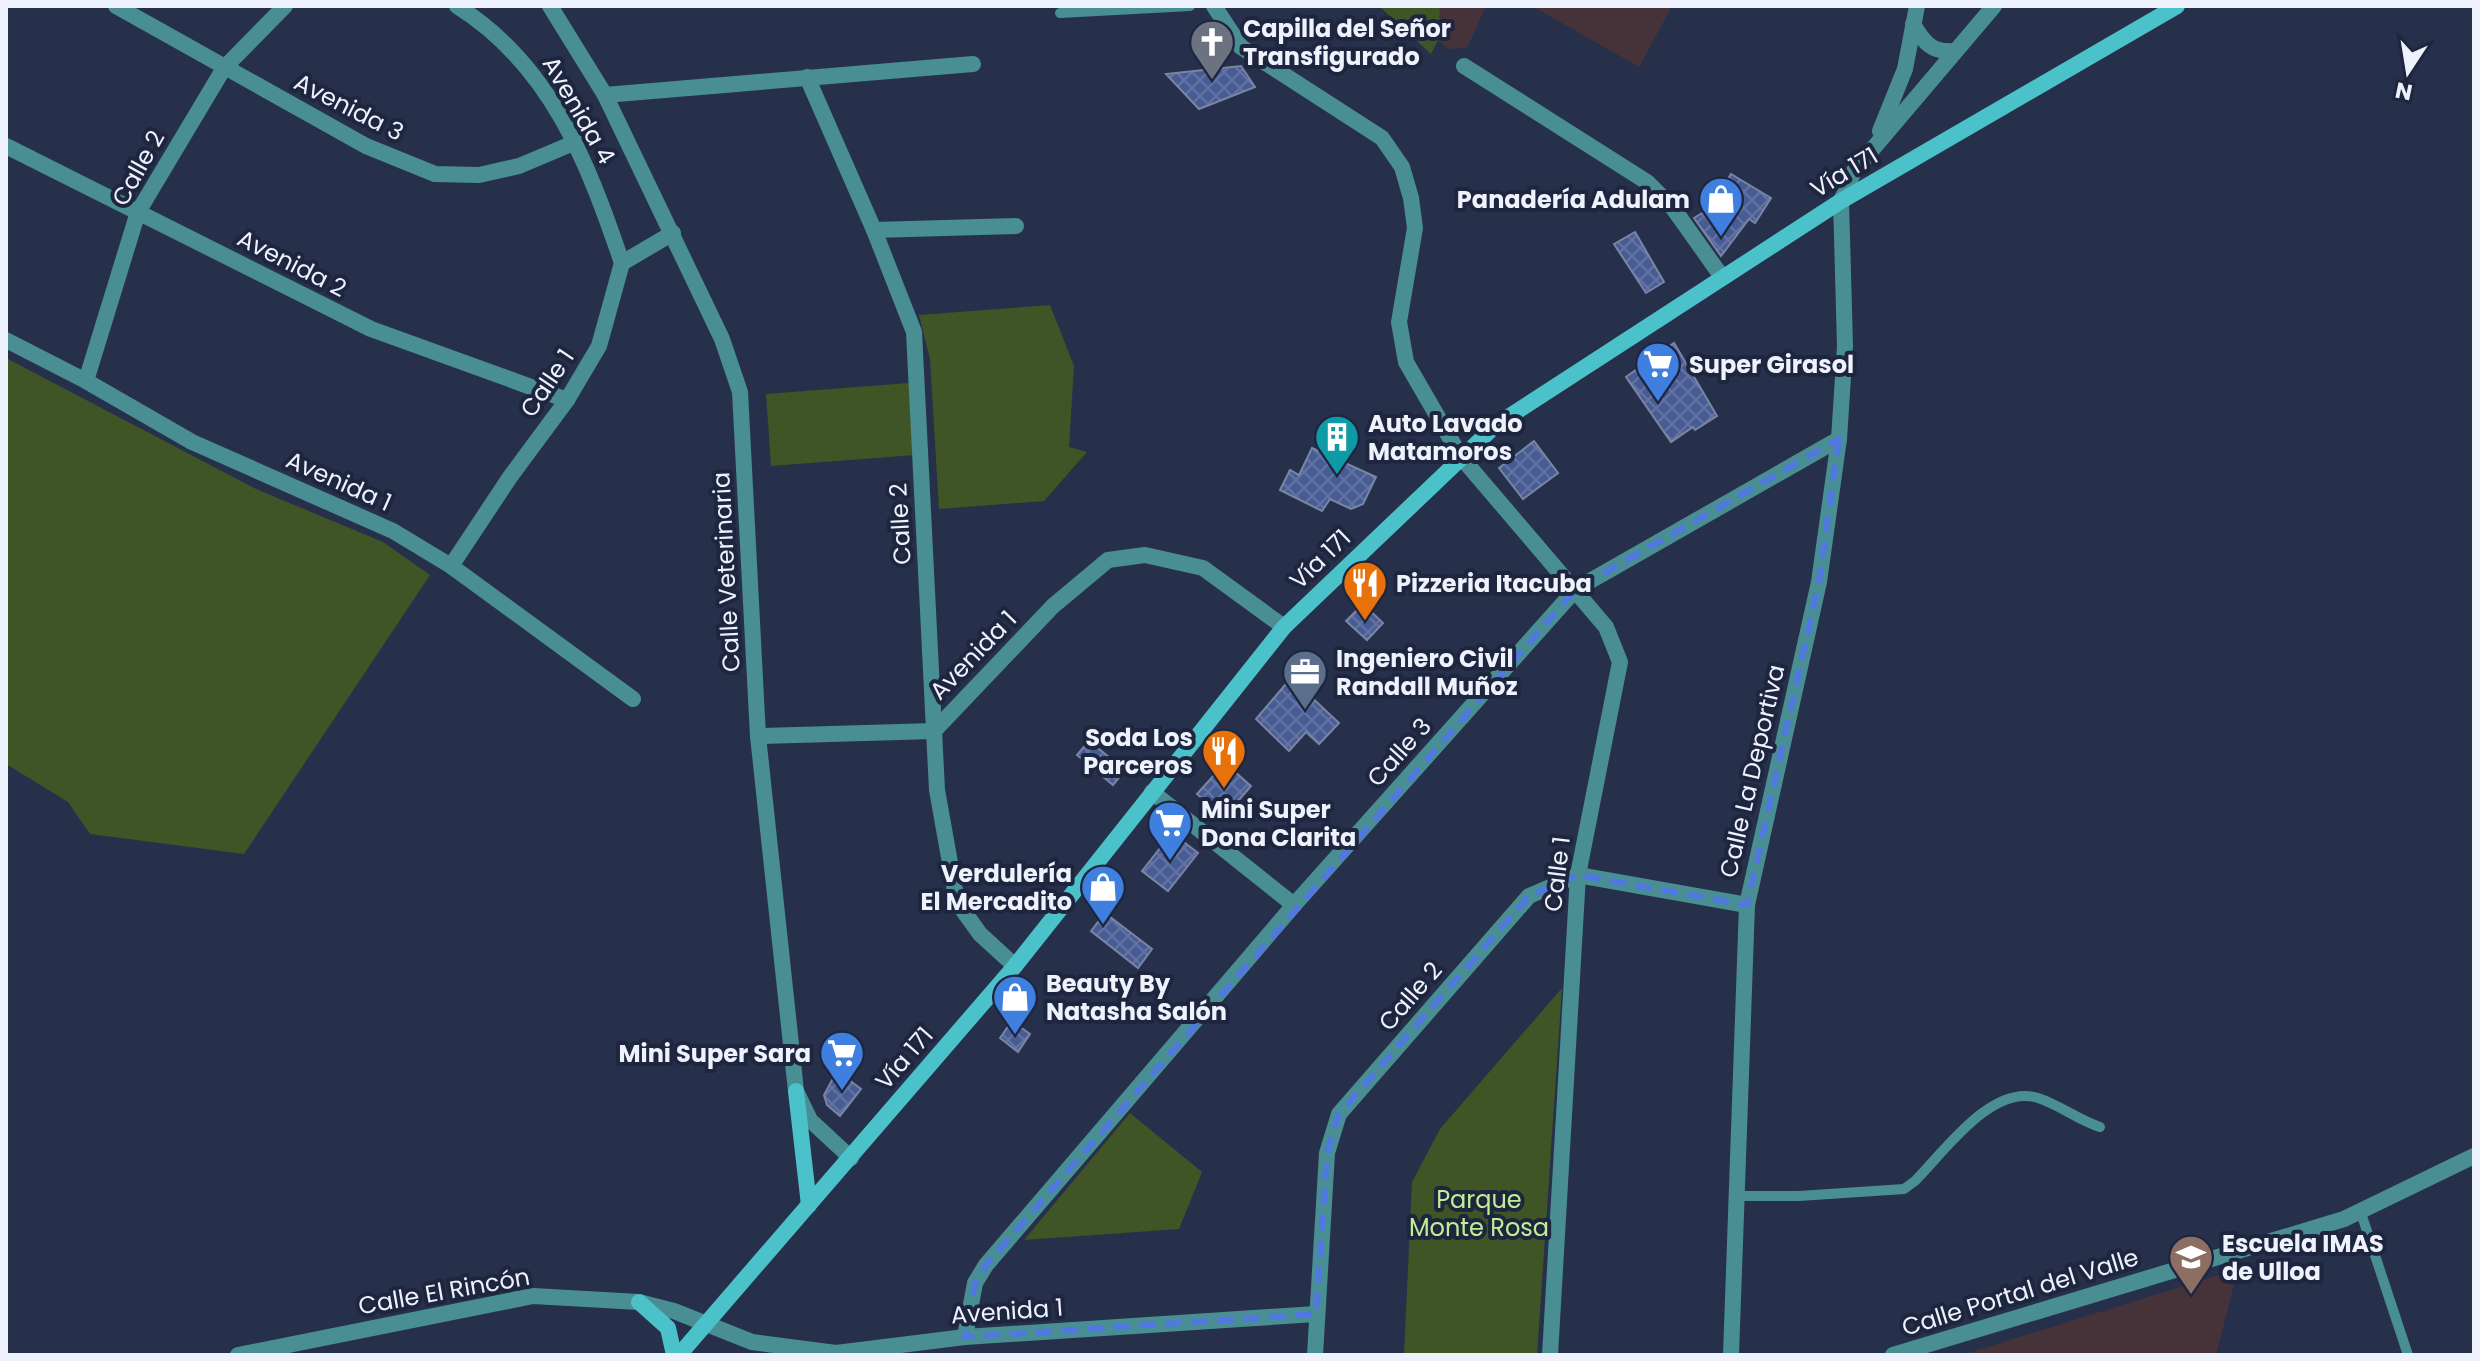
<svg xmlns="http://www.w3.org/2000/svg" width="2480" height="1361" font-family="Poppins,sans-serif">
	<defs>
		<pattern id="building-cross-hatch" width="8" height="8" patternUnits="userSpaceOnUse" patternTransform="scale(2)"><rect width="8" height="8" fill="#485c94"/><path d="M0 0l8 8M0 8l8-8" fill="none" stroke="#6374a4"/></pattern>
	</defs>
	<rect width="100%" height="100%" fill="#27304a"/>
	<g fill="#463339">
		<polygon points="1436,6 1486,6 1467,48 1448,49 1438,40 1434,25"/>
		<polygon points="1532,6 1672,6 1639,67"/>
		<polygon points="2238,1269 2216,1355 1962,1355"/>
	</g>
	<g fill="#3f5526">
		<polygon points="1379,6 1440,6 1438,40 1431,54"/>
		<polygon points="1050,305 1074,366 1069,447 1087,452 1044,501 939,509 930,359 919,315"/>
		<polygon points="6,358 256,489 383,542 430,575 244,854 90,834 68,802 6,764"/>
		<polygon points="909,383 915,455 771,466 766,394"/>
		<polygon points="1562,988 1537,1355 1404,1355 1412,1182 1440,1129"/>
		<polygon points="1130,1113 1202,1172 1179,1229 1024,1240"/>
	</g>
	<g fill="url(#building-cross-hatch)" stroke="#7a85a4" stroke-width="2">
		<polygon points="1241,66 1255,87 1199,109 1166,74"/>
		<polygon points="1731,174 1771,198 1755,223 1749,219 1721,256 1694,218 1712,207"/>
		<polygon points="1635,232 1664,282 1646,293 1614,244"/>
		<polygon points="1674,343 1717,416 1695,430 1693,427 1671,442 1626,377"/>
		<polygon points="1534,441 1558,473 1523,499 1499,468"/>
		<polygon points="1312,448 1376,477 1363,504 1351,509 1330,499 1322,511 1280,490 1290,470 1299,475"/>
		<polygon points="1363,604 1383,623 1367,640 1346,621"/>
		<polygon points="1291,678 1339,723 1319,744 1306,732 1289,751 1256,719"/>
		<polygon points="1089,741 1125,770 1113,785 1077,755"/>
		<polygon points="1225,763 1251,786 1224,817 1197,794"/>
		<polygon points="1172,833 1198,853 1168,891 1142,871"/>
		<polygon points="1105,913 1152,949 1138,968 1091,931"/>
		<polygon points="1012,1021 1030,1034 1018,1052 1000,1038"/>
		<polygon points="837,1071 861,1089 840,1116 827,1105 824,1095"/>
	</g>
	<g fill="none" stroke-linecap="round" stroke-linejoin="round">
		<g stroke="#498e93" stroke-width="10">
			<polyline points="1060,13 1190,6"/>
			<path d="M1737,1196H1799L1904,1189L1915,1181C1944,1152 1992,1083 2038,1098C2060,1105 2078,1120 2100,1127"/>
			<polyline points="2361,1213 2408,1355"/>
		</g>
		<g stroke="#498e93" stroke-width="16">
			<polyline points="116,6 366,146 435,174 479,175 519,166 576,142"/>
			<path d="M457,6C551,65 588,163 622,263"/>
			<polyline points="550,6 605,95 722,339 740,392 758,736 796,1091 810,1120 851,1158"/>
			<polyline points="1214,6 1241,47 1382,138 1402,167 1411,198 1415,228 1399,322 1406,362 1461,457 1606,627 1620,662 1578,875 1550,1355"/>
			<path d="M1913,24C1924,43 1932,53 1955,51"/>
			<polyline points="1464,66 1647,182 1673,208 1722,277"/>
			<polyline points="807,77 874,230 914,332 937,790 957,902 980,934 1015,966"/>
			<polyline points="605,95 973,64"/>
			<polyline points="1880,131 1905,69 1917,6"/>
			<polyline points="6,146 371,329 567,400"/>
			<polyline points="874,230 1016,226"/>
			<polyline points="6,340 86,381 192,442 393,531 451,566 633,699"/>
			<polyline points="86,381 138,212 224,68 285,6"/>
			<polyline points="451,566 510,477 567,400 599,346 622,263 673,233"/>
			<polyline points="758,736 934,731 1053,606 1108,560 1145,555 1203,568 1284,627"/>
			<polyline points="1152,792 1294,905"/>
			<polyline points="965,1337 975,1283 986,1265 1294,905 1576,589 1839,439"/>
			<polyline points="238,1355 533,1296 639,1302 674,1311 752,1342 836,1353 965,1337 1316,1314"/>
			<polyline points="1315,1355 1327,1153 1339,1114 1529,896 1578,875 1747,905"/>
			<polyline points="1731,1355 1747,905 1819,582 1839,439 1845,346 1841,201 1854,171 1994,6"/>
			<polyline points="1893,1355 2344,1219 2474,1156"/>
		</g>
		<g stroke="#4bc2ca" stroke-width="16">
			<polyline points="796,1091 809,1205"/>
			<polyline points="639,1302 668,1328 674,1355"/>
			<polyline points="679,1355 1015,966 1284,627 1496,425 1841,201 2177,6"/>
		</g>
	</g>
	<path fill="none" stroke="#5177e1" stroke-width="6" stroke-dasharray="16 10" stroke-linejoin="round" d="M1839,439L1819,582L1747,905L1578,875L1529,896L1339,1114L1327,1153L1316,1314L965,1337L975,1283L986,1265L1576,589Z"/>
	<defs>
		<g id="church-pin" transform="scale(2.3)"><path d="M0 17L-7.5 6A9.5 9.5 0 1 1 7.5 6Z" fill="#6b7280" stroke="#1e263f"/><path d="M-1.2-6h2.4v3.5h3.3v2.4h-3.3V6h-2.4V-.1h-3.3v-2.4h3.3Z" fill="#fff"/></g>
		<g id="shop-pin" transform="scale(2.3)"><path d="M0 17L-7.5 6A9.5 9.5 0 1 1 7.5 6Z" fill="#3f7fe0" stroke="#1e263f"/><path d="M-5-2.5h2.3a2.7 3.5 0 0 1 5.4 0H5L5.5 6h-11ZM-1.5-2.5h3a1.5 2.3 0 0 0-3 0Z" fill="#fff"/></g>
		<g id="supermarket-pin" transform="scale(2.3)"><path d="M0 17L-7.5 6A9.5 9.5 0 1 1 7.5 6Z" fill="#3f7fe0" stroke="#1e263f"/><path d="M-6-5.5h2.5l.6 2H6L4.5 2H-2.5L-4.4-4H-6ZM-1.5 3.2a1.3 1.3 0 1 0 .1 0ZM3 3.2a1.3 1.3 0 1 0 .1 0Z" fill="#fff"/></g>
		<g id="building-pin" transform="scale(2.3)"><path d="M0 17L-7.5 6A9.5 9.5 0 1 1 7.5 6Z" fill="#0f9aa8" stroke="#1e263f"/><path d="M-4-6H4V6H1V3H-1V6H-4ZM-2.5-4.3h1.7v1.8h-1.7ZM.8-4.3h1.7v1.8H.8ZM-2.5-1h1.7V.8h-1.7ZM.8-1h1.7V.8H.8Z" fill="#fff"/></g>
		<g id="restaurant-pin" transform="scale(2.3)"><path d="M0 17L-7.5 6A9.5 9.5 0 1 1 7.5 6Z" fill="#e8710a" stroke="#1e263f"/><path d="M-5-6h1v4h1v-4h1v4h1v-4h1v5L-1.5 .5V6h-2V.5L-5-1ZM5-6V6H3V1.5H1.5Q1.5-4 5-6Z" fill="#fff"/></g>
		<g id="office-pin" transform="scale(2.3)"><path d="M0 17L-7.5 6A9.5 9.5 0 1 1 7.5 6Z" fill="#5c6f8a" stroke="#1e263f"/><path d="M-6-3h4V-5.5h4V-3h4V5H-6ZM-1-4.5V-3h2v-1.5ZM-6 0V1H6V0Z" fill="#fff"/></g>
		<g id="school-pin" transform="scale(2.3)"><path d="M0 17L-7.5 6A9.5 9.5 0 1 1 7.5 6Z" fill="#8d6e63" stroke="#1e263f"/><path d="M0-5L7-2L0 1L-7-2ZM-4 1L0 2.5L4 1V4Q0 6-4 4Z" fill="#fff"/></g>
	</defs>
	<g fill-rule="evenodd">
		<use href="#church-pin" x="1212" y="42"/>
		<use href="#shop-pin" x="1721" y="199"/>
		<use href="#supermarket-pin" x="1658" y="364"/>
		<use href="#building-pin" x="1337" y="437"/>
		<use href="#restaurant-pin" x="1365" y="583"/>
		<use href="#office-pin" x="1305" y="672"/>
		<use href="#restaurant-pin" x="1224" y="751"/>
		<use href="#supermarket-pin" x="1170" y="823"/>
		<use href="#shop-pin" x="1103" y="887"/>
		<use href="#shop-pin" x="1015" y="997"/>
		<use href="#supermarket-pin" x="842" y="1053"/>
		<use href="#school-pin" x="2191" y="1257"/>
	</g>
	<g text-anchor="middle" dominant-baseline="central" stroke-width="8" stroke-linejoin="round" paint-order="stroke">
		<g font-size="24" font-weight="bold" fill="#eef2fc" stroke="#1e263f" text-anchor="start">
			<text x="1243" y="28">Capilla del Señor<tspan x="1243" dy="28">Transfigurado</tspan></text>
			<text x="1690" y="199" text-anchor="end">Panadería Adulam</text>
			<text x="1689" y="364">Super Girasol</text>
			<text x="1368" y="423">Auto Lavado<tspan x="1368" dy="28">Matamoros</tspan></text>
			<text x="1396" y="583">Pizzeria Itacuba</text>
			<text x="1336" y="658">Ingeniero Civil<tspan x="1336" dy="28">Randall Muñoz</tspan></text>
			<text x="1193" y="737" text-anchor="end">Soda Los<tspan x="1193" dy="28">Parceros</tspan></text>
			<text x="1201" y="809">Mini Super<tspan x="1201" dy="28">Dona Clarita</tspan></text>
			<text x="1072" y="873" text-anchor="end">Verdulería<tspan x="1072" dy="28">El Mercadito</tspan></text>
			<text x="1046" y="983">Beauty By<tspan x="1046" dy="28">Natasha Salón</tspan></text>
			<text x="811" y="1053" text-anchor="end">Mini Super Sara</text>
			<text x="2222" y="1243">Escuela IMAS<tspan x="2222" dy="28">de Ulloa</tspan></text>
		</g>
		<g font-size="24" fill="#eef2fc" stroke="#1e263f">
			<text transform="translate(349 107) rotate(27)">Avenida 3</text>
			<text transform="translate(579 110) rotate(60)">Avenida 4</text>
			<text transform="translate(138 168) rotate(-61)">Calle 2</text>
			<text transform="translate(1844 172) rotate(-31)">Vía 171</text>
			<text transform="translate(292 263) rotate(27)">Avenida 2</text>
			<text transform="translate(547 383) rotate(-56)">Calle 1</text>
			<text transform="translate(339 481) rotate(24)">Avenida 1</text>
			<text transform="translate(900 524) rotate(-93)">Calle 2</text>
			<text transform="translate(1320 559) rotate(-44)">Vía 171</text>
			<text transform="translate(726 572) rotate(-93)">Calle Veterinaria</text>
			<text transform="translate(973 655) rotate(-46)">Avenida 1</text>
			<text transform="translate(1399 752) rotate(-48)">Calle 3</text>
			<text transform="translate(1752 771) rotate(-77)">Calle La Deportiva</text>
			<text transform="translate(1557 874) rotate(-83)">Calle 1</text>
			<text transform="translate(1410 996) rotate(-49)">Calle 2</text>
			<text transform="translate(904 1058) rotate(-49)">Vía 171</text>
			<text transform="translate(444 1291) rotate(-10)">Calle El Rincón</text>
			<text transform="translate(2020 1292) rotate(-17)">Calle Portal del Valle</text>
			<text transform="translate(1007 1311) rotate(-4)">Avenida 1</text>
		</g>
		<g font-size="24" fill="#c1ed93" stroke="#1e263f">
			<text x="1479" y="1199">Parque<tspan x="1479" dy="28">Monte Rosa</tspan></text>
		</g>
	</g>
	<rect width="2480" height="1361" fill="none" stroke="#eef2fc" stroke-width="16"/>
	<g transform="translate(2408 72) rotate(192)" stroke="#1e263f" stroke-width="6" paint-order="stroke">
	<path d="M0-6L14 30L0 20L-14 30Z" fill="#eef2fc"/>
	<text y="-12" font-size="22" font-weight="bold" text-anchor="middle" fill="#eef2fc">N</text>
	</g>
</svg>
